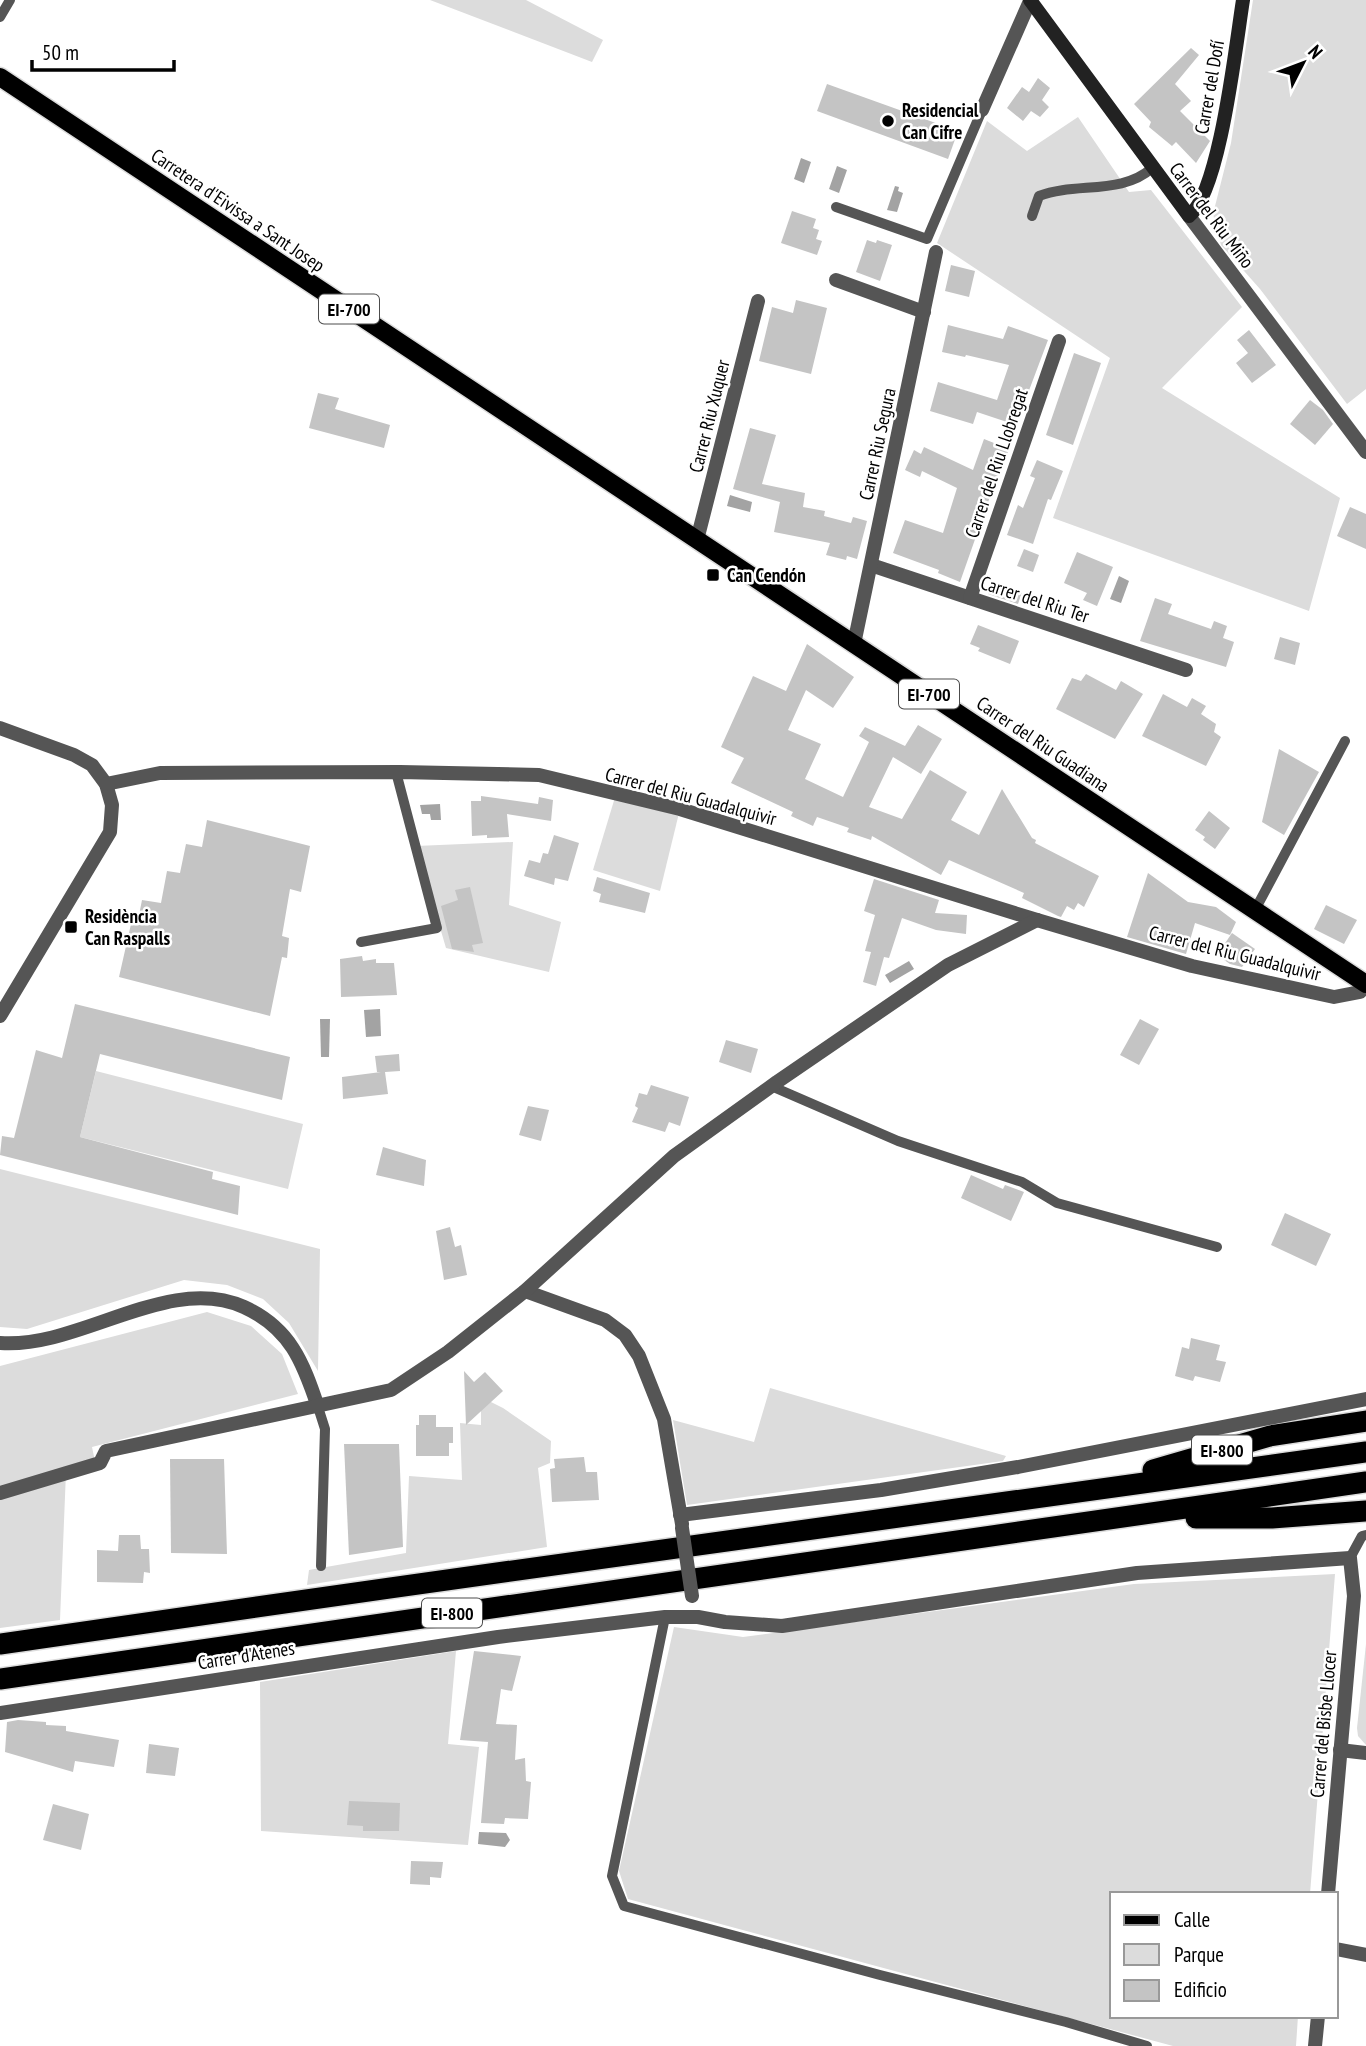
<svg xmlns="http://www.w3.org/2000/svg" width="1366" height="2046" font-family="'PT Sans Narrow',sans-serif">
	<rect width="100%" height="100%" fill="#fff"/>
	<g fill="#dcdcdc">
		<polygon points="430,0 526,0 603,40 592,62"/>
		<polygon points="1253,0 1366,0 1366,389 1347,404 1260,289 1221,245 1213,214 1231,143"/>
		<polygon points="1078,117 1129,192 1151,190 1242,307 1162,388 1340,498 1309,611 1053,518 1110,358 937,243 987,121 1027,151"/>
		<polygon points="616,794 680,809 660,891 593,870"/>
		<polygon points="513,842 509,905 561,922 549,972 446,948 416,846"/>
		<polygon points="96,1071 303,1124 288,1189 80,1137"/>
		<polygon points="0,1169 320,1249 318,1371 289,1323 263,1299 227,1285 184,1280 27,1329 0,1327"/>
		<polygon points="207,1312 251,1326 282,1354 298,1394 92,1447 96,1466 66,1472 60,1620 0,1628 0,1366"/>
		<polygon points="770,1388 1006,1456 1003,1461 687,1505 673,1420 754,1442"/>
		<polygon points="481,1397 503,1408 551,1441 550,1463 538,1468 547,1547 307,1585 309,1570 406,1553 409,1476 462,1480 460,1423 481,1425"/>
		<polygon points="1335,1574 1310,1894 1112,1894 1112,2016 1298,2016 1296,2046 1173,2046 628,1899 619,1871 674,1627 743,1637 1134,1584"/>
		<polygon points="1366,1644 1366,1745 1358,1736 1357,1728"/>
		<polygon points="456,1651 448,1744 479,1747 468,1845 261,1831 260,1682"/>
	</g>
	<g fill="#a3a3a3">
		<polygon points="801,158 811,162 804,183 794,179"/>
		<polygon points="837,166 847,170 839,193 829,189"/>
		<polygon points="895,186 899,187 898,191 903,193 897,212 887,210"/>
		<polygon points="730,495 752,502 750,512 727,506"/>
		<polygon points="1119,576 1129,581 1121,603 1110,599"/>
		<polygon points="440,804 441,820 431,820 430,814 422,814 420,805"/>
		<polygon points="909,961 914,969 890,983 885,975"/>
		<polygon points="380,1009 381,1036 366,1037 364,1010"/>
		<polygon points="320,1019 330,1019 329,1057 321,1057"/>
		<polygon points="479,1832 506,1833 510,1840 505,1847 478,1844"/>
	</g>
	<g fill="#c4c4c4">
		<polygon points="1191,48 1199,55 1175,84 1191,101 1180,111 1210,141 1196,163 1176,142 1172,146 1149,127 1151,122 1134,104"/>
		<polygon points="1038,78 1050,88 1042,100 1049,107 1040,117 1031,111 1023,121 1007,108 1022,87 1029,92"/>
		<polygon points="827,84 958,131 948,159 817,111"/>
		<polygon points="792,211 816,219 813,228 819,230 816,239 822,241 817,255 781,243"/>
		<polygon points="867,240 876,243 877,240 892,245 880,281 856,272"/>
		<polygon points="951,265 975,271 969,297 945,291"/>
		<polygon points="796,300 827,308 811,374 759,361 772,307 793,313"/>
		<polygon points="948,325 1003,339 1008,326 1048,340 1016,425 977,412 973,424 930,411 938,382 997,400 1009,365 966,355 965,357 942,352"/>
		<polygon points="1249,330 1276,365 1252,383 1236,363 1248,353 1237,340"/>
		<polygon points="1074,353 1101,363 1073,445 1046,435"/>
		<polygon points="318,393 339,398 335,409 390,425 384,448 309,428"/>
		<polygon points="1310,400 1323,410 1333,424 1315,445 1290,424"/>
		<polygon points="750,428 776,435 762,484 805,493 803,507 825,511 824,516 851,523 853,517 867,521 857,559 847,556 846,560 826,555 830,543 774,532 780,502 733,489"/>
		<polygon points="984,439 1009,449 1000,475 998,474 960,582 938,573 939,570 893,553 905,520 943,533 957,488 922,471 920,477 905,470 914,450 921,454 924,447 973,470"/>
		<polygon points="1037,460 1063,471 1051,500 1048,499 1033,544 1007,535 1018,505 1023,508 1035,478 1030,476"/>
		<polygon points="1350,507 1366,514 1366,549 1337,536"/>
		<polygon points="1024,549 1039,555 1033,572 1017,566"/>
		<polygon points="1077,552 1113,567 1097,606 1083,600 1087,593 1064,583"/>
		<polygon points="992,582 1022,592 1018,604 988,594"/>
		<polygon points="1155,598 1172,604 1168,614 1211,629 1214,621 1227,626 1223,638 1234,642 1226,667 1140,641"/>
		<polygon points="978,625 1019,641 1010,664 978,651 980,648 970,644"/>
		<polygon points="1280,637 1300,643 1295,665 1274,659"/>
		<polygon points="807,644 854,677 833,708 806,690 788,730 821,744 805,779 843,797 869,742 859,736 865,727 905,746 918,725 942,739 921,774 893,757 869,807 902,819 930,770 967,792 951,820 979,835 1002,789 1032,838 1036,840 1035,843 1099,876 1084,907 1078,903 1074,910 1067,906 1061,917 1058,916 1022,898 1024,893 949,860 941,875 872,836 871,840 847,832 849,828 817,817 813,826 791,816 793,812 731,783 744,758 721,747 753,676 786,691"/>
		<polygon points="1086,674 1116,690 1121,681 1143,694 1115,739 1056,709 1072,678 1081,681"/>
		<polygon points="1163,694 1187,707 1192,698 1206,706 1201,714 1216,724 1214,732 1221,737 1206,766 1142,736"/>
		<polygon points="1279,749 1319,772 1284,835 1262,822"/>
		<polygon points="481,796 538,804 539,797 553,800 551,821 507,814 509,837 487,838 487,835 472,836 471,801 481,801"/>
		<polygon points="1209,811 1230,828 1215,849 1203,840 1205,837 1195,830"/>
		<polygon points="207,820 310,846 301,892 290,889 282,936 289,938 287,958 282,957 270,1016 119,977 131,924 137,925 142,900 161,903 167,871 180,873 186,844 202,847"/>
		<polygon points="554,835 579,843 568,881 555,878 554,885 524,876 529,860 540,863 543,853 548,854"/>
		<polygon points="1148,873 1188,902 1216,907 1236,922 1230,935 1195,923 1186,954 1127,937"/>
		<polygon points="597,877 650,893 645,913 599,902 601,894 593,891"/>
		<polygon points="874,879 939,900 935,913 967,915 966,934 936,930 902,918 889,958 884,957 876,986 863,982 871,952 865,951 875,915 864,911"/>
		<polygon points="470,887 483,943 472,945 474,952 452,949 441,906 458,900 455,890"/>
		<polygon points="1326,905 1357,920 1344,944 1314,929"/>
		<polygon points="1232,933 1255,949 1242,967 1230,964 1217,955"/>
		<polygon points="362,956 363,961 376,959 376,963 394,963 397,995 341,997 340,959"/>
		<polygon points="75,1004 290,1057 282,1100 100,1054 80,1137 213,1172 212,1179 240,1186 238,1215 0,1155 2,1136 14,1138 36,1050 62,1058"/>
		<polygon points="1140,1019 1159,1029 1139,1065 1120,1055"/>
		<polygon points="726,1040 758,1049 751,1073 719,1062"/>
		<polygon points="399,1054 400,1071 385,1072 388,1094 343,1099 342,1077 381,1072 377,1072 375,1056"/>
		<polygon points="651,1085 689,1097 680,1126 669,1122 665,1132 632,1122 638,1108 635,1106 639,1093 647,1095"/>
		<polygon points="528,1106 549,1110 541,1141 519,1135"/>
		<polygon points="383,1147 426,1160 424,1186 376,1175"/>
		<polygon points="971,1175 1003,1189 1005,1185 1024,1192 1011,1221 961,1198"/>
		<polygon points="1285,1213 1331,1234 1316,1266 1271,1245"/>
		<polygon points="450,1227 455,1247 461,1245 467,1275 444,1280 436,1231"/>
		<polygon points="1191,1338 1220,1345 1216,1360 1226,1362 1220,1382 1195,1376 1193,1381 1175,1376 1182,1347 1189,1349"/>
		<polygon points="464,1371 474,1382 485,1372 503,1391 466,1425"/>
		<polygon points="419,1415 436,1415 436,1427 453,1427 453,1443 449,1443 449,1456 416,1456 416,1425 419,1425"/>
		<polygon points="344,1444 399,1444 403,1547 349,1555"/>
		<polygon points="584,1457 586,1472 597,1472 599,1500 552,1502 550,1469 555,1468 554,1459"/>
		<polygon points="170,1459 224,1459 227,1554 171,1553"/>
		<polygon points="119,1535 140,1535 141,1549 149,1549 150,1573 144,1572 143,1583 97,1582 97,1550 118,1551"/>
		<polygon points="474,1651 521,1656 512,1691 501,1689 496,1724 517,1725 515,1760 525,1758 526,1781 531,1782 528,1819 505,1818 504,1824 481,1823 488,1742 460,1740"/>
		<polygon points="18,1720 46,1722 46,1725 66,1726 66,1731 119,1740 114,1767 75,1761 73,1772 5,1752 7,1722"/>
		<polygon points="149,1744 179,1748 175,1776 146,1773"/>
		<polygon points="349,1801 400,1803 399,1831 363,1831 363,1826 347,1825"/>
		<polygon points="53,1804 89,1814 81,1850 43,1840"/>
		<polygon points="411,1861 443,1862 441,1878 430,1877 430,1885 410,1884"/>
	</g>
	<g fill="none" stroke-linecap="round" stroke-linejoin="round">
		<g stroke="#dbdbdb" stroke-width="21">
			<polyline id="primary" points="0,77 1366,984"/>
		</g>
		<g stroke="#dbdbdb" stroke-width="24">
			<g id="highway">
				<polyline points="1153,1470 1270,1436 1366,1421"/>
				<polyline points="1196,1518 1272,1518 1366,1511"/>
				<path d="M0,1644C455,1578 910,1514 1366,1452"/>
				<polyline points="0,1679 1366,1482"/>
			</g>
		</g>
		<g stroke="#555" stroke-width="10">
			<polyline points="0,17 10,0"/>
			<polyline points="836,207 927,239 982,110"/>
			<path d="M1032,216L1039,196C1076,182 1122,195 1152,168"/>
			<polyline points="1255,910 1345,741"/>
			<polyline points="361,942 437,928 396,772"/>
			<polyline points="771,1086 898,1141 1022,1182 1057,1203 1217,1247"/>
			<polyline points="318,1407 325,1429 321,1566"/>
			<polyline points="1350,1558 1362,1536 1366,1535"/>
			<polyline points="665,1617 612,1876 624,1906 880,1975 1066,2022 1147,2046"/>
		</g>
		<g stroke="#555" stroke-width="14">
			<polyline points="982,110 1030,1"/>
			<polyline points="1189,216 1366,452"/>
			<polyline points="836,280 924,312"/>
			<polyline points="697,540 758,301"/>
			<polyline points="871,565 1186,670"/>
			<polyline points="970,598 1059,341"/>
			<polyline points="854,644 936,252"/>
			<polyline points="0,728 74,755 92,765 106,784 112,805 110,832 0,1016"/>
			<polyline points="106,784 160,773 400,772 539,775 680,809 1037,920 1192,966 1334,997 1360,992 1366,984"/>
			<polyline points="525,1291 605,1320 625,1335 639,1356 664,1419 682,1524"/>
			<path d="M0,1343C80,1349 168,1273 244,1307C290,1328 303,1362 318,1407"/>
			<polyline points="0,1493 100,1463 106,1451 391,1390 448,1352 525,1291 674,1156 777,1082 948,965 1037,920"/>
			<polyline points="680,1515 881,1490 1018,1467 1366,1399"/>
			<polyline points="0,1713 498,1637 665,1617 698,1617 725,1622 782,1626 1137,1573 1350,1558 1354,1596 1328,1894"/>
			<polyline points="1340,1750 1366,1753"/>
			<polyline points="1336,1949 1366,1955"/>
			<polyline points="1315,2046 1318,2016"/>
		</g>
		<path stroke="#222" stroke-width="14" d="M1030,0L1189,216C1220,192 1236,43 1243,0"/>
		<use href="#primary" stroke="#000" stroke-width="18"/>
		<use href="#highway" stroke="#000" stroke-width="21"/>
		<polyline stroke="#555" stroke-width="14" points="682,1528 692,1596"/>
	</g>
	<g fill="#000" stroke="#fff" stroke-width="2.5">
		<circle cx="888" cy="121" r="7"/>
		<rect x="706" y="568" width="14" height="14" rx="3.5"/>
		<rect x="64" y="920" width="14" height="14" rx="3.5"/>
	</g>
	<g text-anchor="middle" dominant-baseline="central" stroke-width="5" stroke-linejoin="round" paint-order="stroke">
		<g fill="#fff" stroke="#4c4c4c" stroke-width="2">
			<rect x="319" y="294.5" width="60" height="29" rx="5"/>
			<rect x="899" y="679.5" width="60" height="29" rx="5"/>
			<rect x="1192" y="1435.5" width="60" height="29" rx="5"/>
			<rect x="422" y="1598.5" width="60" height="29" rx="5"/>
		</g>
		<g font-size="18" font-weight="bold" fill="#000">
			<text x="349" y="309">EI-700</text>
			<text x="929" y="694">EI-700</text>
			<text x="1222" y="1450">EI-800</text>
			<text x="452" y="1613">EI-800</text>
		</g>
		<g font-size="19" fill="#000" stroke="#fff">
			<text transform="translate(1209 87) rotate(-80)">Carrer del Dofí</text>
			<text transform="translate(238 210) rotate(34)">Carretera d'Eivissa a Sant Josep</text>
			<text transform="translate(1212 215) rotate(53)">Carrer del Riu Miño</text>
			<text transform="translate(709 416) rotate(-76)">Carrer Riu Xuquer</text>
			<text transform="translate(877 444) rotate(-78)">Carrer Riu Segura</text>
			<text transform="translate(996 463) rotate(-71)">Carrer del Riu Llobregat</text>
			<text transform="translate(1035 599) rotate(18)">Carrer del Riu Ter</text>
			<text transform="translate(1043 744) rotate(34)">Carrer del Riu Guadiana</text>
			<text transform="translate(691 796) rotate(15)">Carrer del Riu Guadalquivir</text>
			<text transform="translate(1235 953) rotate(14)">Carrer del Riu Guadalquivir</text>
			<text transform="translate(246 1655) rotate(-9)">Carrer d'Atenes</text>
			<text transform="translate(1323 1724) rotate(-85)">Carrer del Bisbe Llocer</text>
		</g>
		<g font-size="19" font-weight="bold" fill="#000" stroke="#fff" text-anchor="start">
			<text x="902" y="110">Residencial<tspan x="902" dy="22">Can Cifre</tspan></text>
			<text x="727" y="575">Can Cendón</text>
			<text x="85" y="916">Residència<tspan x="85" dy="22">Can Raspalls</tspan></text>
		</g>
	</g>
	<rect x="1110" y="1892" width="228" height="126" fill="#ffffff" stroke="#999999" stroke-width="2"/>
	<rect x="1124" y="1915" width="35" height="10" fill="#000000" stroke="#999999" stroke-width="2"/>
	<text x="1174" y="1927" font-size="21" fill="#000000">Calle</text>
	<rect x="1124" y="1944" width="35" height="21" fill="#dcdcdc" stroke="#999999" stroke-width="2"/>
	<text x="1174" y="1962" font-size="21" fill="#000000">Parque</text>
	<rect x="1124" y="1980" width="35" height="21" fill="#c4c4c4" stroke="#999999" stroke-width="2"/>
	<text x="1174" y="1997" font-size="21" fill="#000000">Edificio</text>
	<g transform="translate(1303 63) rotate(48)" stroke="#ffffff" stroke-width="5" paint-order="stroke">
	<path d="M0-5L12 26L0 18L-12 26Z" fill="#000000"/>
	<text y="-10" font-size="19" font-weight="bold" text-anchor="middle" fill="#000000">N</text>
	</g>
	<path d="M32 60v10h142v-10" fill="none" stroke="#000000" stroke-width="3.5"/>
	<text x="42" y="60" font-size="21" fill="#000000" stroke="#ffffff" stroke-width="5" paint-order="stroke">50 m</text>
</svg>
